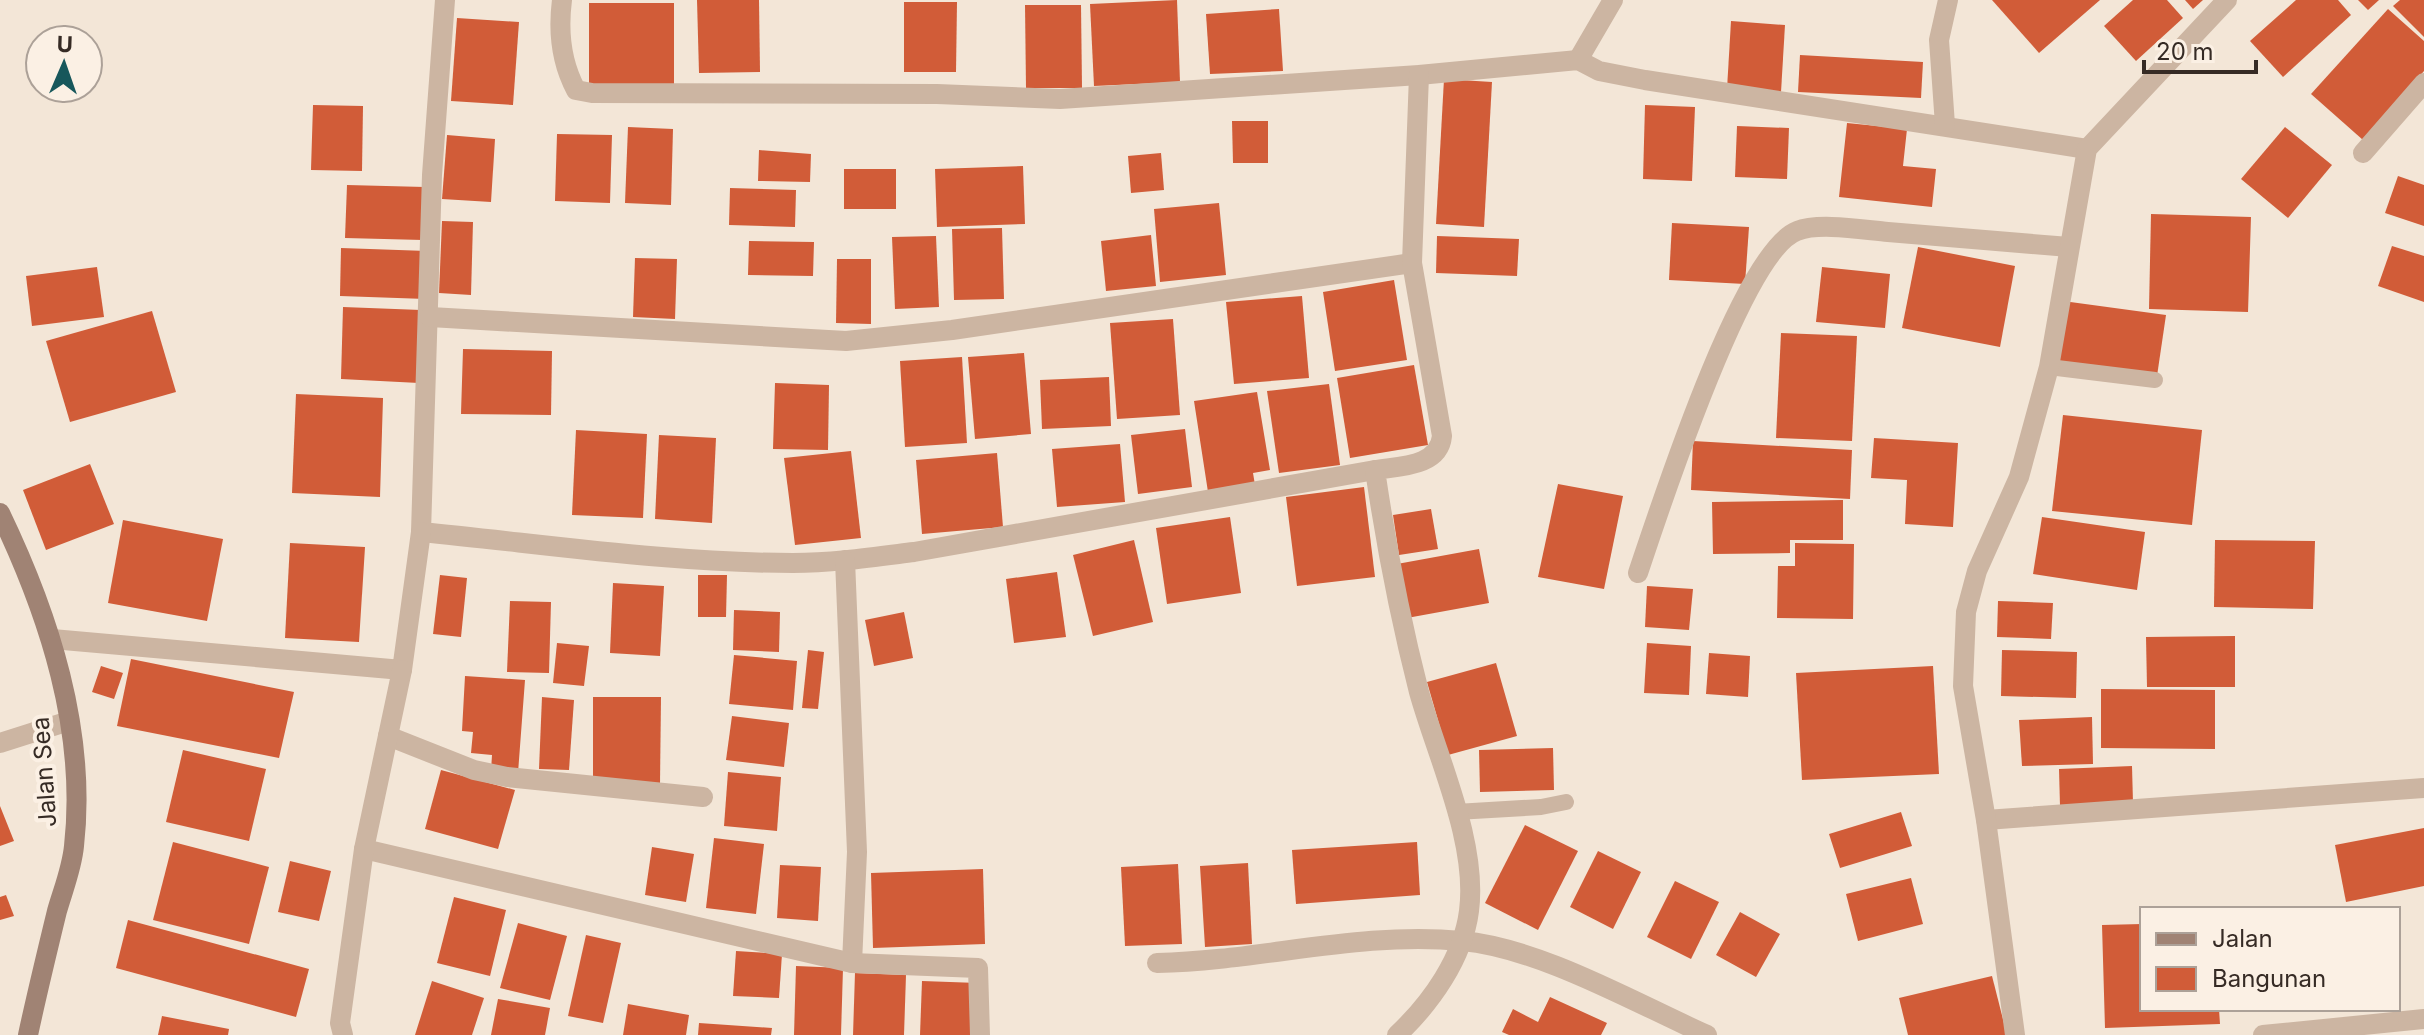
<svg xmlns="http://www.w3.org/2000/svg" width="2424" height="1035" font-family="Inter,sans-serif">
	<rect width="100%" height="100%" fill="#f3e6d7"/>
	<g fill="#d15c38">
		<polygon points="697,0 759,0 760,72 699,73"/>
		<polygon points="1177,0 1180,82 1094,86 1090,4"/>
		<polygon points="1992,0 2100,0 2039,53"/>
		<polygon points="2133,0 2167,0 2183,18 2136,61 2104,26"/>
		<polygon points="2185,0 2203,0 2193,9"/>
		<polygon points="2296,0 2338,0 2351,15 2283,77 2250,41"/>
		<polygon points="2358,0 2379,0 2368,10"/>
		<polygon points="2400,0 2424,0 2424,37 2393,6"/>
		<polygon points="904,2 957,2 956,72 904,72"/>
		<polygon points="589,3 674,3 674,84 589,85"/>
		<polygon points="1025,5 1081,5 1082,88 1026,88"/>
		<polygon points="1279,9 1283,71 1210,74 1206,14"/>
		<polygon points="2388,9 2424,41 2424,71 2363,140 2311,94"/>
		<polygon points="457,18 519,22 513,105 451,101"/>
		<polygon points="1731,21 1785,25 1781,92 1727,89"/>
		<polygon points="1800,55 1923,62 1921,98 1798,92"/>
		<polygon points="1444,79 1492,82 1484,227 1436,224"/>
		<polygon points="313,105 363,106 362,171 311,170"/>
		<polygon points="1645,105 1695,107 1692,181 1643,179"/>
		<polygon points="1232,121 1268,121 1268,163 1233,163"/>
		<polygon points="1847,123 1907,129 1903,166 1936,169 1932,207 1839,197"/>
		<polygon points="1737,126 1789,128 1787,179 1735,177"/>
		<polygon points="628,127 673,129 671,205 625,203"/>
		<polygon points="2285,127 2332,165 2288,218 2241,179"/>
		<polygon points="557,134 612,135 610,203 555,201"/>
		<polygon points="447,135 495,139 491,202 442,199"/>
		<polygon points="759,150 811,154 810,182 758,181"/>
		<polygon points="1161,153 1164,190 1131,193 1128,156"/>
		<polygon points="1023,166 1025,224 937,227 935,169"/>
		<rect x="844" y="169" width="52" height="40"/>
		<polygon points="2398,176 2424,185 2424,226 2385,213"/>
		<polygon points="347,185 425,187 423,240 345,238"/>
		<polygon points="730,188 796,190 795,227 729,225"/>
		<polygon points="1219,203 1226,275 1160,282 1154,209"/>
		<polygon points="2151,214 2251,217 2248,312 2149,309"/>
		<polygon points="442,221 473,222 471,295 439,293"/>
		<polygon points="1672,223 1749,227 1745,284 1669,280"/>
		<polygon points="1002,228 1004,299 954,300 952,229"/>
		<polygon points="1151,235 1156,286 1106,291 1101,241"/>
		<polygon points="936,236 939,307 895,309 892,237"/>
		<polygon points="1437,236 1519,239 1517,276 1436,273"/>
		<polygon points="749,241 814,242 813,276 748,275"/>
		<polygon points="2392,246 2424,256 2424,302 2378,286"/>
		<polygon points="1918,247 2015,266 2000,347 1902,328"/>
		<polygon points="341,248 427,251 426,299 340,296"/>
		<polygon points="635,258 677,259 675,319 633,317"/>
		<polygon points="837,259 871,259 871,324 836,323"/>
		<polygon points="97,267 104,317 32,326 26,276"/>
		<polygon points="1822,267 1890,274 1885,328 1816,322"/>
		<polygon points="1394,280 1407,360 1335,371 1323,292"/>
		<polygon points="1302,296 1309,378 1234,384 1226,302"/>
		<polygon points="2063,301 2166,315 2157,376 2055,361"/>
		<polygon points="343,307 421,310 419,383 341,379"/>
		<polygon points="152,311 176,392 70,422 46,341"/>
		<polygon points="1173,319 1180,415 1117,419 1110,323"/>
		<polygon points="1781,333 1857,336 1852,441 1776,438"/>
		<polygon points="463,349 552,351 551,415 461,414"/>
		<polygon points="1024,353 1031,434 975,439 968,357"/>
		<polygon points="962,357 967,443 905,447 900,361"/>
		<polygon points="1414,365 1428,445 1350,458 1337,378"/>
		<polygon points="1109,377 1111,426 1042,429 1040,380"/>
		<polygon points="775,383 829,385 828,450 773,449"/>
		<polygon points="1329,384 1340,465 1279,473 1267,391"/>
		<polygon points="1257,392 1270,470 1253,473 1255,485 1208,492 1194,401"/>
		<polygon points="296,394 383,398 380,497 292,493"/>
		<polygon points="2063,415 2202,430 2192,525 2052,511"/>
		<polygon points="1185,429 1192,487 1138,494 1131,435"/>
		<polygon points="576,430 647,434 643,518 572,515"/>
		<polygon points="659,435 716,438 712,523 655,519"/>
		<polygon points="1874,438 1958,443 1953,527 1905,524 1907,480 1871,478"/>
		<polygon points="1693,441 1852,450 1850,499 1691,490"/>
		<polygon points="1120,444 1125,502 1057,507 1052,449"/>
		<polygon points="851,451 861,538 795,545 784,458"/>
		<polygon points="997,453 1003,527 922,534 916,460"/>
		<polygon points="90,464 114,524 46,550 23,490"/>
		<polygon points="1558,484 1623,496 1604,589 1538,577"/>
		<polygon points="1364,487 1375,577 1297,586 1286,497"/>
		<polygon points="1843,500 1843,540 1790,540 1790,553 1713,554 1712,502"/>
		<polygon points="1431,509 1438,549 1399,555 1393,515"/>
		<polygon points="1230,517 1241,593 1167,604 1156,528"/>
		<polygon points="2042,517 2145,532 2137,590 2033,574"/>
		<polygon points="123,520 223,539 207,621 108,603"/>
		<polygon points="1134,540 1153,622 1093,636 1073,555"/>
		<polygon points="2215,540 2315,541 2313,609 2214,607"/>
		<polygon points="290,543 365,547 359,642 285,638"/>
		<polygon points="1795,543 1854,544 1853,619 1777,618 1778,566 1795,566"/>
		<polygon points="1479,549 1489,603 1407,618 1397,564"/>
		<polygon points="1057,572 1066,637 1014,643 1006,579"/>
		<polygon points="440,575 467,578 461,637 433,634"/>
		<polygon points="698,575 727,575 726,617 698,617"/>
		<polygon points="613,583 664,586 660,656 610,653"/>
		<polygon points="1647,586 1693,589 1689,630 1645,627"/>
		<polygon points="510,601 551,602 549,673 507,672"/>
		<polygon points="1998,601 2053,603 2051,639 1997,637"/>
		<polygon points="734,610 780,612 779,652 733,650"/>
		<polygon points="904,612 913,658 874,666 865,620"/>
		<polygon points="2235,636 2235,687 2147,687 2146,637"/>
		<polygon points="557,643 589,646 584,686 553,683"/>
		<polygon points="1647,643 1691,646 1689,695 1644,693"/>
		<polygon points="808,650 824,652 818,709 802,708"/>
		<polygon points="2002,650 2077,652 2076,698 2001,696"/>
		<polygon points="1709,653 1750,656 1748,697 1706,694"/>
		<polygon points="734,655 797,661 793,710 729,704"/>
		<polygon points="131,659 294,692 279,758 117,726"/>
		<polygon points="1496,663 1517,736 1448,755 1427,682"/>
		<polygon points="101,666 123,673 114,699 92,692"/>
		<polygon points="1933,666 1939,774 1802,780 1796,673"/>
		<polygon points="465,676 525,680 518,773 491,771 492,755 471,753 473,732 462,731"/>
		<polygon points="2101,689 2215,690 2215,749 2101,748"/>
		<polygon points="542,697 574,700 569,770 539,769"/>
		<polygon points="593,697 661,697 660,784 593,784"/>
		<polygon points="732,716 789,723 784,767 726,760"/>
		<polygon points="2092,717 2093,764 2022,766 2019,720"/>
		<polygon points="1553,748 1554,790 1480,792 1479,750"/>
		<polygon points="183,750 266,769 249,841 166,822"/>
		<polygon points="2132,766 2133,803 2060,806 2059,769"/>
		<polygon points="441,770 515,790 498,849 425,829"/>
		<polygon points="728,772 781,777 777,831 724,826"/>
		<polygon points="0,806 14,841 0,846"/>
		<polygon points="1901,812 1912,846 1840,868 1829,834"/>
		<polygon points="1525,825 1578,851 1538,930 1485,903"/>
		<polygon points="2424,828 2424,886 2346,902 2335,845"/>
		<polygon points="714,838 764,844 756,914 706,908"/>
		<polygon points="173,842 269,867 249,944 153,920"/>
		<polygon points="1417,842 1420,895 1296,904 1292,850"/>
		<polygon points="652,847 694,854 686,902 645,895"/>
		<polygon points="1598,851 1641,872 1613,929 1570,907"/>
		<polygon points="290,861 331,871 319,921 278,912"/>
		<polygon points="1248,863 1252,944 1205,947 1200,866"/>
		<polygon points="1178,864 1182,944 1125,946 1121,867"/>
		<polygon points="780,865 821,867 818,921 777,918"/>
		<polygon points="983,869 985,944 873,948 871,873"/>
		<polygon points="1911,878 1923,924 1858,941 1846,894"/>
		<polygon points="1675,881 1719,902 1691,959 1647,937"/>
		<polygon points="6,895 14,916 0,920 0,897"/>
		<polygon points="454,897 506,910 490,976 437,963"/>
		<polygon points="1740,912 1780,934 1756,977 1716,955"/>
		<polygon points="128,920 309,969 296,1017 116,968"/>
		<polygon points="518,923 567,936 550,1000 500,988"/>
		<polygon points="2142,924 2142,1009 2219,1009 2220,1024 2105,1028 2102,925"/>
		<polygon points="586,935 621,943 603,1023 568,1016"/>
		<polygon points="736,951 782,954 779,998 733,996"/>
		<polygon points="796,966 843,968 841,1035 794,1035"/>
		<polygon points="855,973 906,975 904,1035 853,1035"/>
		<polygon points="1992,976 2007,1035 1908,1035 1899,998"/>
		<polygon points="432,981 484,998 472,1035 415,1035"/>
		<polygon points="922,981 978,983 976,1035 920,1035"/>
		<polygon points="1550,997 1607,1023 1601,1035 1509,1035 1502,1032 1513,1009 1538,1022"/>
		<polygon points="498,999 550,1008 545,1035 491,1035"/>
		<polygon points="628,1004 689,1015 686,1035 623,1035"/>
		<polygon points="162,1016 229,1029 228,1035 158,1035"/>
		<polygon points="699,1023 772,1028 771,1035 698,1035"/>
	</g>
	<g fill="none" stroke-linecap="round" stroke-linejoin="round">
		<g stroke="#ccb5a2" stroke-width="16">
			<polyline points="2049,367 2155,380"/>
			<polyline points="1456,812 1541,807 1566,802"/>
		</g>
		<g stroke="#ccb5a2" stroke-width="20">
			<path d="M445,0L432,175L421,532C544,544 669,563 793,563C833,563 874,557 914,552L1375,470"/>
			<path d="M562,0C558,31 561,62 576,90L592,93L937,94L1060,99L1419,75L1578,60L1599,71L1645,80L2087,149"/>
			<polyline points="1578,60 1613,0"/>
			<polyline points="1945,125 1939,40 1948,0"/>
			<polyline points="2363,153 2424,83"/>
			<polyline points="430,317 846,341 952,330 1412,263"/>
			<polyline points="845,560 857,852 852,963"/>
			<path d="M1638,573C1659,511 1742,252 1797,231C1819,222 1864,230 1888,232C1948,237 2009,242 2069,247"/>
			<polyline points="52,639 402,670 421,532"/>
			<polyline points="388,736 474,770 507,777 703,797"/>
			<polyline points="0,743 69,721"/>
			<polyline points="1986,820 2424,788"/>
			<polyline points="364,849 852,963 978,968 980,1035"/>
			<path d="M1157,963C1260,961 1359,931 1462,941C1540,948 1635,1003 1707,1035"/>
			<polyline points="343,1035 340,1023 364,849 402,670"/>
			<path d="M1397,1035C1431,1003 1463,958 1469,911C1478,842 1437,757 1419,692C1400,618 1386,545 1375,470C1399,466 1439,467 1442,436L1412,263L1419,75"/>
			<polyline points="2015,1035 1986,820 1963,686 1966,612 1977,571 2019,477 2049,367 2087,149 2227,0"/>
			<polyline points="2263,1035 2424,1019"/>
		</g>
		<path stroke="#a08374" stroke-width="20" d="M0,513C49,615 87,731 74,846C72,868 63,890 57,911C47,952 37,993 28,1035"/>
	</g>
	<g text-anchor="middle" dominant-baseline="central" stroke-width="8" stroke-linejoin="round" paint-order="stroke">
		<g font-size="24" fill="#362b25" stroke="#fbf0e4">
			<text transform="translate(44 772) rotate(-94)">Jalan Sea</text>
		</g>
	</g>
	<rect x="2140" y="907" width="260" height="104" fill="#fbf0e4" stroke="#aca198" stroke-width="2"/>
	<rect x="2156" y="933" width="40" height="12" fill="#a08374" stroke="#aca198" stroke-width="2"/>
	<text x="2212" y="947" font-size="24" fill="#362b25">Jalan</text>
	<rect x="2156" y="967" width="40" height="24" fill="#d15c38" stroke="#aca198" stroke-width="2"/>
	<text x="2212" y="987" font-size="24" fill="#362b25">Bangunan</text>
	<g transform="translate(64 64) rotate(2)"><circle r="38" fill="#fbf0e4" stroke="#aca198" stroke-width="2"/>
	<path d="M0-6L14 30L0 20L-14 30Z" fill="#17575b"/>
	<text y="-12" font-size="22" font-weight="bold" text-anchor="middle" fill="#362b25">U</text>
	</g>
	<path d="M2144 60v12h112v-12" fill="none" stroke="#362b25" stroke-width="4"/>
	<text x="2156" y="60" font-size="24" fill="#362b25" stroke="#fbf0e4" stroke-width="6" paint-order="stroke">20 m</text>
</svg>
